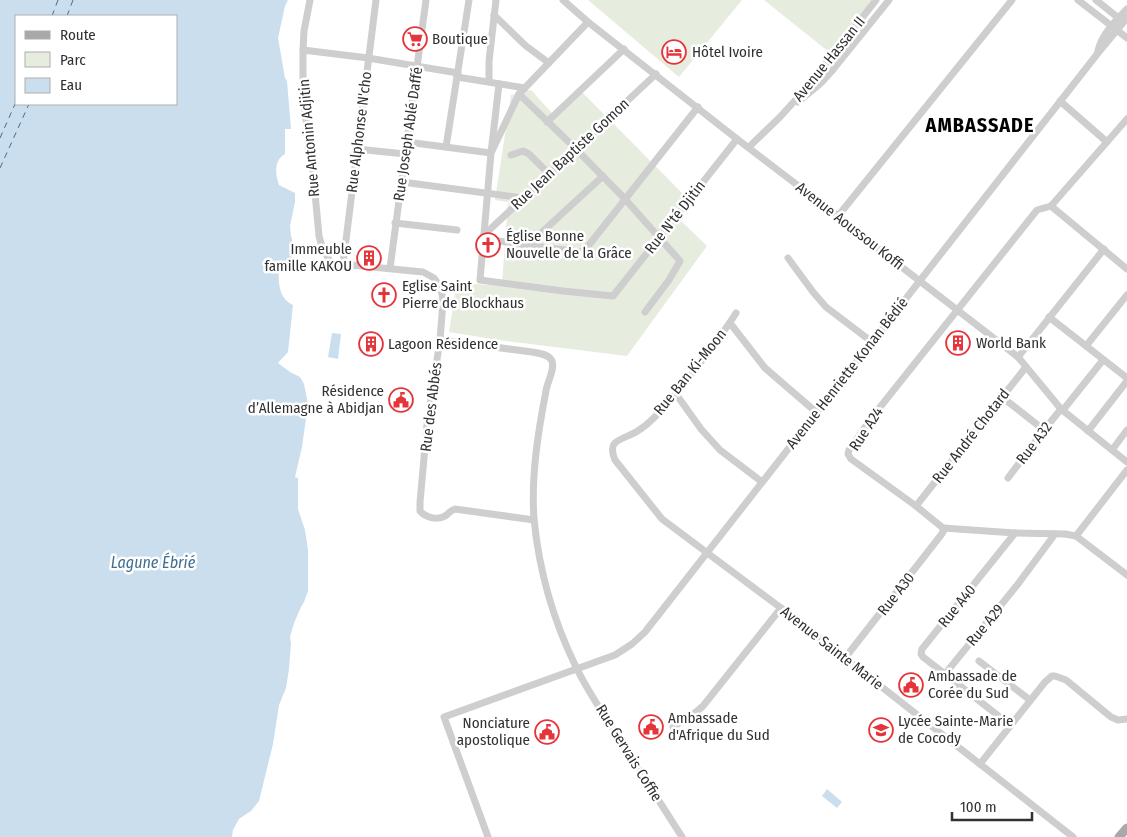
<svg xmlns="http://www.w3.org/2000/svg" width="1127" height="837" font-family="'Fira Sans Condensed',sans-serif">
	<rect width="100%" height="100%" fill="#fff"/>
	<g fill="#e6eddf">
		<polygon points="588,0 742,0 679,77"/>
		<polygon points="764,0 871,0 863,12 829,52"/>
		<polygon points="578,88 686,197 673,213 707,246 627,356 498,340 449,332 457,282 487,285 502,284 508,202 495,200 511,95 531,90 552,113"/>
	</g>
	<g fill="#cbdeed" fill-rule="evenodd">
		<path d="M0,0H288L285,6L278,38L285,78L287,81L291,129H285V154C274,160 275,174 279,185L295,193V202L290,226L291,236L294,247L291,260L279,270C278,283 279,299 293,305L288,352C285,356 281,359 278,363L290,372L300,377L304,384L308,404L302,447L295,477L298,478V509L305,530L308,550V591L304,602L301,607L294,623L290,637L291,643L289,669L286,688L279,705L273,744L259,801L251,811L239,819L233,830L232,837H0ZM16,16H176V104H16Z"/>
		<polygon points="332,333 341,334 338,359 328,357"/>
		<polygon points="827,789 842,802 837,808 822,796"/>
	</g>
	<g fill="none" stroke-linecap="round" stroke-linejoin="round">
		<g stroke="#3e6f93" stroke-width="1" stroke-dasharray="6 5" stroke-linecap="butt">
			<polyline points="52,16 58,0"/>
			<polyline points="67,16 73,0"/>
			<polyline points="0,138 16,102"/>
			<polyline points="0,168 29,104"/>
		</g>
		<g stroke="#cecece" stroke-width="7">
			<path d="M310,0L304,31L303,50V83L305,112L312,161L319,236L322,247L331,263L423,272L434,278L439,285L442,294L443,302L440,340L427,425L420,502V511C425,517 437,521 445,516C449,514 449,511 455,509L534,520"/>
			<polyline points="563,0 588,22 737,139 838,216 890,258 1018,357 1061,409 1127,462"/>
			<polyline points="1078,0 1127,38"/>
			<polyline points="1096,0 1121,20"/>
			<polyline points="494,15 526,46 549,63"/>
			<polyline points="303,50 368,58 458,73"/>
			<path d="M1098,51C1101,35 1116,20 1127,9"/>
			<polyline points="457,77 525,88"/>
			<polyline points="489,82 489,61 496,0"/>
			<polyline points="499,84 491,153 480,280 563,291 613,296 737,139"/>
			<polyline points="519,94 576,149 625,199 680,261 669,280 645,312"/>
			<polyline points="1060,101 1107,142"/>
			<polyline points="798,102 822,82 831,72 889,0"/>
			<polyline points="547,122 624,49"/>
			<polyline points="407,142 491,153 519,94 588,22"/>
			<polyline points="446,147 469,0"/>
			<polyline points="749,147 780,117 810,84 876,0"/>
			<polyline points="357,149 405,154"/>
			<polyline points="511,155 523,151 529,154 549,174"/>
			<polyline points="402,182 523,198"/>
			<polyline points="1051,206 1127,269"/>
			<polyline points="838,216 1012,0"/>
			<polyline points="395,223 457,230"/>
			<polyline points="485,234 656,74"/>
			<polyline points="484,239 579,252 585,250 698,107"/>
			<polyline points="528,245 603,176"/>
			<polyline points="788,258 813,292 826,307 872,342"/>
			<polyline points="343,264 376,0"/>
			<polyline points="390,268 426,0"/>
			<path d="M736,313C725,331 712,347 700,363C683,385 667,407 646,425C641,429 635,433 630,435C616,441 608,443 615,460L662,519L781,608L1073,837"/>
			<polyline points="1049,317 1127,378"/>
			<polyline points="730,323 765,368 816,412"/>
			<path d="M440,340L532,352C539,353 549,354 552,361C555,370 547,382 546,391C538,432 531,476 534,519C539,570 553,620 576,667C588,692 604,715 619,738C640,771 661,804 682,837"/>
			<polyline points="1086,346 1127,295"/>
			<polyline points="1018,357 1104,249"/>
			<polyline points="676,394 701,429 720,450 762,482"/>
			<polyline points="1002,397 1044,430"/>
			<polyline points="1063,410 1103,360"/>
			<polyline points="1088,431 1127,381"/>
			<polyline points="1112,450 1127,430"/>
			<polyline points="1008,478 1044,430 1061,409"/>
			<polyline points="916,506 1026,367"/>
			<polyline points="943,528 916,506 851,459 848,454 849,450 873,416 1037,210 1051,206 1127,119"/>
			<polyline points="943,528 1015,533 1065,534 1076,536"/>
			<polyline points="1076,536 1127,470"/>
			<polyline points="1076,536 1127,575"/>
			<polyline points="845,658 941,535 943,532 943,528"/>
			<polyline points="979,661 1030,700"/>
			<polyline points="945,674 923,657 921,654 922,649 1015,533"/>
			<polyline points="1010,725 945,674 1018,584 1055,534"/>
			<polyline points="673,727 696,712 703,706 781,608"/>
			<polyline points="980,764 1045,682 1052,676 1055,676 1066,680 1111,717 1118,720 1127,719"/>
			<polyline points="488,837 444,717 615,655 632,644 645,632 1098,53 1127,18"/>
		</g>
		<polyline stroke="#a9a9a9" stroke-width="9" points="1119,837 1127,828"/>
	</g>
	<defs>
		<g id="supermarket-ring" transform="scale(1.25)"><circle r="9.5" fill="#fff" stroke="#e5353b" stroke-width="1.5"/><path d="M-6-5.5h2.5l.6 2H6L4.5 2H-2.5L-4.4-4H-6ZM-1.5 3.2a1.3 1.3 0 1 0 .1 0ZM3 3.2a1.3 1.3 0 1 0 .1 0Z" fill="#e5353b"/></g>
		<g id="hotel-ring" transform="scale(1.25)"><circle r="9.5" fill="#fff" stroke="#e5353b" stroke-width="1.5"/><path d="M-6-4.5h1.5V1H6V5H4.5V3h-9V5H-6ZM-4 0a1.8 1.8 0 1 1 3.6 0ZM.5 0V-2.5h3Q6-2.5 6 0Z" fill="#e5353b"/></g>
		<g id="church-ring" transform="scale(1.25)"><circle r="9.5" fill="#fff" stroke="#e5353b" stroke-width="1.5"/><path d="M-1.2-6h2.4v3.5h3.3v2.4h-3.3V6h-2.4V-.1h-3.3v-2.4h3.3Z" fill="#e5353b"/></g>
		<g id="building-ring" transform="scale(1.25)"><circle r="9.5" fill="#fff" stroke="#e5353b" stroke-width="1.5"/><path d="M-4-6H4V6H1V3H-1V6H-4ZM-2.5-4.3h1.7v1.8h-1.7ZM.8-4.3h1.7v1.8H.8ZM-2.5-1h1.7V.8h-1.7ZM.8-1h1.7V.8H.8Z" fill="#e5353b"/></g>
		<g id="civic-ring" transform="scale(1.25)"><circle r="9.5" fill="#fff" stroke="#e5353b" stroke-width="1.5"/><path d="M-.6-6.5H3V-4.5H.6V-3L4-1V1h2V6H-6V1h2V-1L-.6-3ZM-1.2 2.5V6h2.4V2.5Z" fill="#e5353b"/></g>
		<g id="school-ring" transform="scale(1.25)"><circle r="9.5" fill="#fff" stroke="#e5353b" stroke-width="1.5"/><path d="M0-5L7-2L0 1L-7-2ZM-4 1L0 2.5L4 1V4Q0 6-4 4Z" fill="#e5353b"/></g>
	</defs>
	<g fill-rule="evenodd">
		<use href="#supermarket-ring" x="415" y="39"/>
		<use href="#hotel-ring" x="674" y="52"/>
		<use href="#church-ring" x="488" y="245"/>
		<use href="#building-ring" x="369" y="258"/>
		<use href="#church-ring" x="384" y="295"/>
		<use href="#building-ring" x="958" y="343"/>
		<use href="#building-ring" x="371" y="344"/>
		<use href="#civic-ring" x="401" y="400"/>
		<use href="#civic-ring" x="911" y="685"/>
		<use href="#civic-ring" x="651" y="727"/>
		<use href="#school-ring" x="881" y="730"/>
		<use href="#civic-ring" x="547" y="732"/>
	</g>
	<g text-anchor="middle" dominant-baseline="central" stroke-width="5" stroke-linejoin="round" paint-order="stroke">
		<g font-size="15" fill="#313131" stroke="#fff" text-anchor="start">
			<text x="432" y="39">Boutique</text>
			<text x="692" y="52">Hôtel Ivoire</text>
			<text x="506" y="236">Église Bonne<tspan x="506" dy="17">Nouvelle de la Grâce</tspan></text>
			<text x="352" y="249" text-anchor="end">Immeuble<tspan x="352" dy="17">famille KAKOU</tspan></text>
			<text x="402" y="286">Eglise Saint<tspan x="402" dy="17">Pierre de Blockhaus</tspan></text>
			<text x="976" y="343">World Bank</text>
			<text x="388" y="344">Lagoon Résidence</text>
			<text x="384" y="391" text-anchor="end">Résidence<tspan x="384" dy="17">d’Allemagne à Abidjan</tspan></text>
			<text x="928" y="676">Ambassade de<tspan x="928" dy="17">Corée du Sud</tspan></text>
			<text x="668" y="718">Ambassade<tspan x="668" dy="17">d'Afrique du Sud</tspan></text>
			<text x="898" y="721">Lycée Sainte-Marie<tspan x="898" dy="17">de Cocody</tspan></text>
			<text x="530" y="723" text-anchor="end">Nonciature<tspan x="530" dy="17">apostolique</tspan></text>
		</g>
		<g font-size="15" fill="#313131" stroke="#fff">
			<text transform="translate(829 59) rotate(-51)">Avenue Hassan II</text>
			<text transform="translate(359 132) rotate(-83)">Rue Alphonse N'cho</text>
			<text transform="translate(408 134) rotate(-82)">Rue Joseph Ablé Daffé</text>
			<text transform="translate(309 138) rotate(-95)">Rue Antonin Adjitin</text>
			<text transform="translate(570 154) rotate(-43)">Rue Jean Baptiste Gomon</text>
			<text transform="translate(675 217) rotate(-52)">Rue N'té Djitin</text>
			<text transform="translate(850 226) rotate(38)">Avenue Aoussou Koffi</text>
			<text transform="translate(690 372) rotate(-51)">Rue Ban Ki-Moon</text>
			<text transform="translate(847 373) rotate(-52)">Avenue Henriette Konan Bédié</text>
			<text transform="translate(431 407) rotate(-83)">Rue des Abbés</text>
			<text transform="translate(866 429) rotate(-57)">Rue A24</text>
			<text transform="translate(971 436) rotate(-52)">Rue André Chotard</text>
			<text transform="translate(1034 443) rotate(-53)">Rue A32</text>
			<text transform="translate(896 594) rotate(-52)">Rue A30</text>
			<text transform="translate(957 606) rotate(-51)">Rue A40</text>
			<text transform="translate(985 625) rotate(-50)">Rue A29</text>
			<text transform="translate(832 648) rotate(38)">Avenue Sainte Marie</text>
			<text transform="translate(629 753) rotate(58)">Rue Gervais Coffie</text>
		</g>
		<g font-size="16" font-style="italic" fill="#3e6f93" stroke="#fff">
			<text x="153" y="562">Lagune Ébrié</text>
		</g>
		<g font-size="20" font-weight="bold" letter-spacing="1" fill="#000" stroke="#fff">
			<text x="980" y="125">AMBASSADE</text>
		</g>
	</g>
	<rect x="15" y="15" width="162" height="90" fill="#ffffff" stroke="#adadad"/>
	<rect x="25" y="31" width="25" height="8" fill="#a9a9a9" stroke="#adadad"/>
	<text x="60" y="40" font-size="15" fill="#313131">Route</text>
	<rect x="25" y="52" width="25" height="15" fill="#e6eddf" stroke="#adadad"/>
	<text x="60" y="65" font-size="15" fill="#313131">Parc</text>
	<rect x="25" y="78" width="25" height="15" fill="#cbdeed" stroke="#adadad"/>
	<text x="60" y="90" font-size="15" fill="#313131">Eau</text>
	<path d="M952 812v8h80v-8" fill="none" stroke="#313131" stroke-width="2.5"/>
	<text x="960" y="812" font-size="15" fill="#313131" stroke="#ffffff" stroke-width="4" paint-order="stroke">100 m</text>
</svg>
